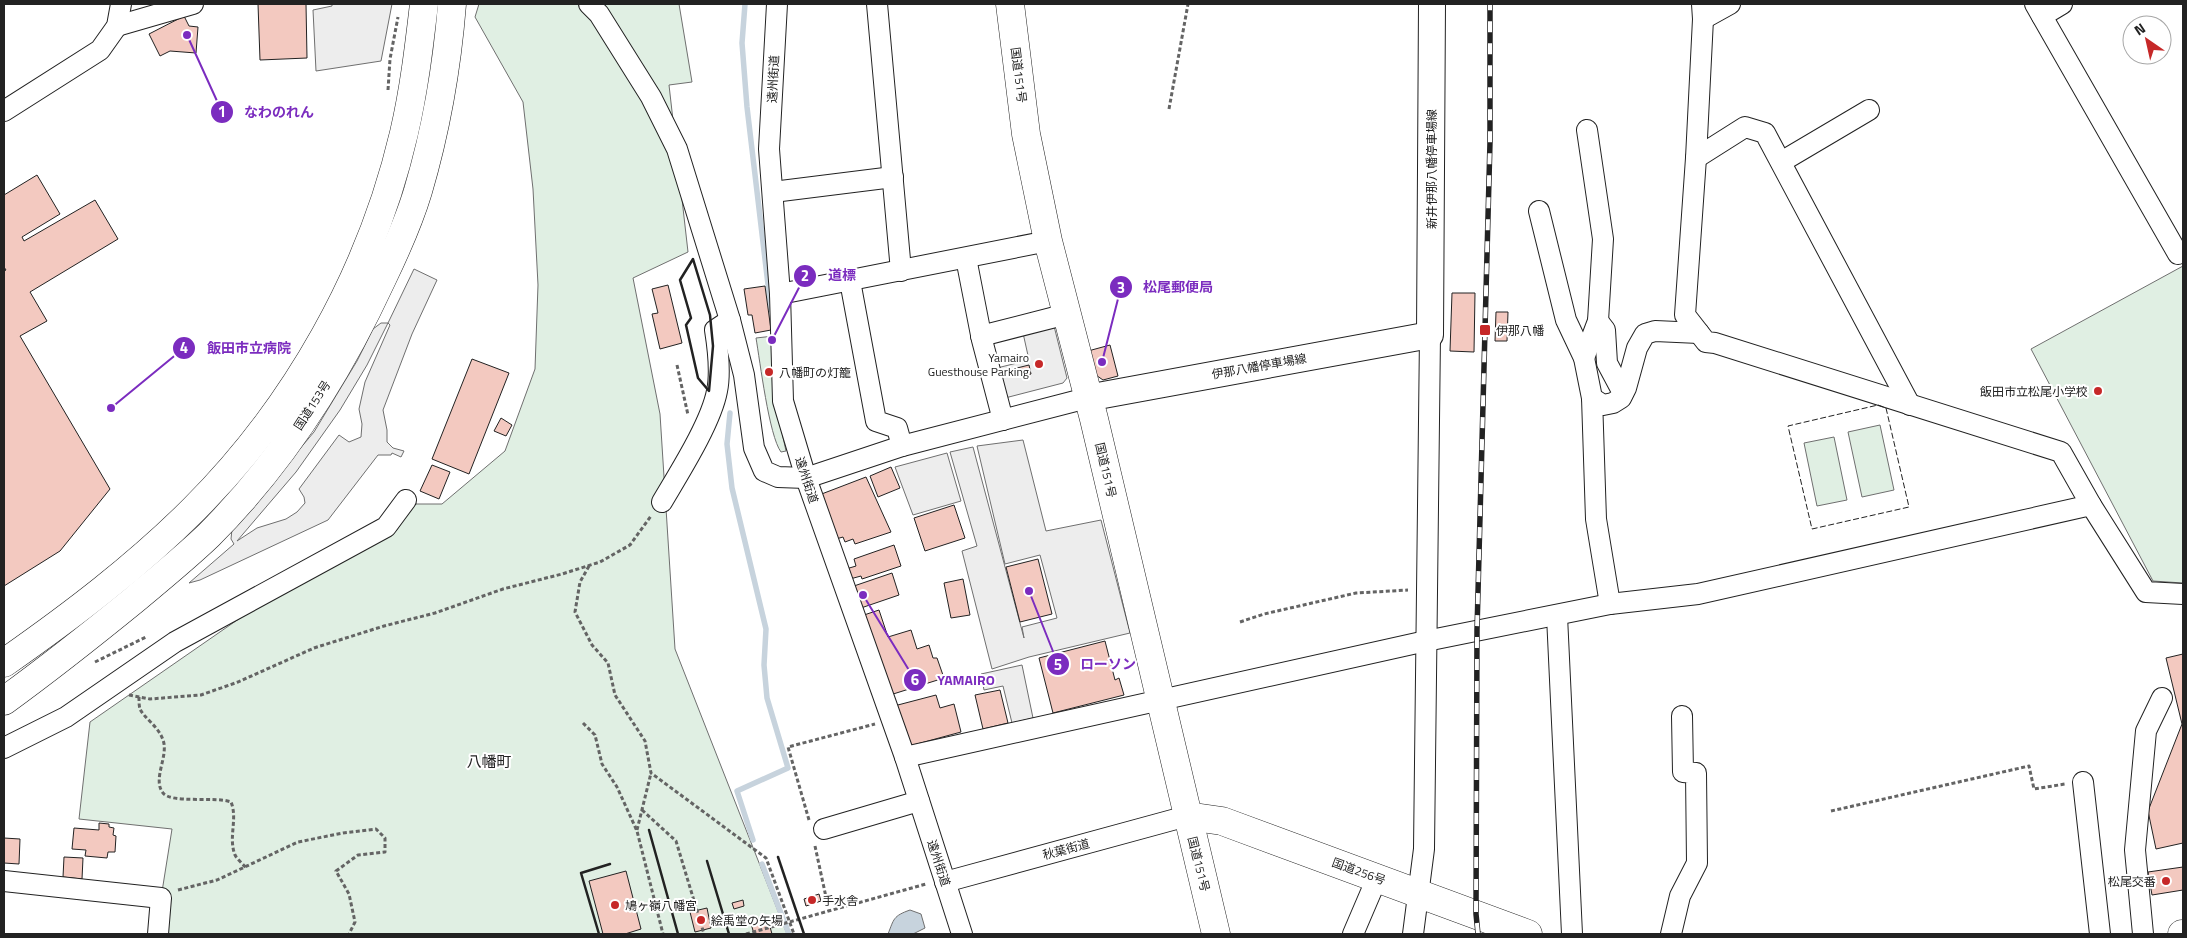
<svg xmlns="http://www.w3.org/2000/svg" width="2187" height="938" font-family="'Titillium Web','Noto Sans JP',sans-serif">
	<rect width="100%" height="100%" fill="#fff"/>
	<g fill="#e0efe3" stroke="#6f6f6f">
		<polygon points="479,4 679,4 692,82 669,85 688,252 633,278 660,414 675,649 787,934 158,934 161,898 172,829 79,819 90,722 243,616 396,531 414,504 442,504 505,451 535,369 538,285 533,189 523,102 475,17"/>
		<polygon points="2183,266 2183,583 2153,581 2031,349"/>
		<path d="M774,336L775,400L786,451L781,452C769,436 760,361 756,338Z"/>
		<polygon points="1880,425 1894,490 1862,497 1848,432"/>
		<polygon points="1834,437 1847,500 1817,506 1804,443"/>
	</g>
	<g fill="#ededed" stroke="#6f6f6f" fill-rule="evenodd">
		<polygon points="332,4 392,4 381,61 316,71 313,10 332,6"/>
		<path d="M414,269L437,280L412,334L383,410L387,430V442L393,448L404,451L401,457L392,453L391,455H378L328,520L200,580L189,583L234,544L231,539L232,529L314,432L357,361L373,329L381,323H388ZM388,323L390,325L365,382L359,409L362,424L361,437L349,442L339,435L299,489L304,497L305,503L297,512L286,519L257,528L237,541L296,472L340,410L367,365Z"/>
		<polygon points="1054,326 1067,378 1063,383 1005,398 997,368 1029,360 1023,333"/>
		<polygon points="1023,440 1046,531 1101,520 1130,633 1029,657 992,669 962,551 977,546 950,452 973,447 1024,638 1022,627 1057,618 1040,555 1005,564 977,446"/>
		<polygon points="947,453 961,501 913,515 895,467"/>
		<polygon points="1022,665 1033,718 1012,723 1003,686 984,690 981,674"/>
	</g>
	<path fill="#c7d3dd" stroke="#6f6f6f" d="M910,910L921,914L925,928L913,934H888C894,919 893,916 910,910Z"/>
	<g fill="none" stroke-linecap="round" stroke-linejoin="round">
		<g stroke="#c7d3dd" stroke-width="5.5">
			<polyline points="745,4 742,43 747,107 771,310"/>
			<polyline points="730,413 727,444 732,488 766,629 764,665 767,698 788,768 737,791 753,840"/>
			<polyline points="762,864 789,934"/>
		</g>
	</g>
	<g fill="#f3c9c0" stroke="#222">
		<polygon points="258,4 306,4 307,58 260,60"/>
		<polygon points="184,16 189,26 198,27 196,53 170,51 160,56 149,34"/>
		<polygon points="37,175 60,214 22,237 24,241 95,200 118,239 30,292 47,321 20,336 110,489 60,551 4,586 4,271 6,270 4,267 4,195"/>
		<polygon points="668,285 682,343 660,349 652,314 658,313 652,289"/>
		<polygon points="765,286 771,330 755,333 752,315 748,315 744,289"/>
		<polygon points="1452,293 1475,293 1474,352 1450,351"/>
		<polygon points="1496,312 1508,312 1507,341 1495,341"/>
		<polygon points="1110,345 1118,376 1103,380 1093,373 1088,351"/>
		<polygon points="472,359 509,373 469,474 432,459"/>
		<polygon points="1029,365 1031,374 1019,377 1017,368"/>
		<polygon points="501,418 512,425 506,436 494,431"/>
		<polygon points="432,465 450,472 439,499 420,491"/>
		<polygon points="891,467 900,488 878,497 870,476"/>
		<polygon points="866,477 891,532 855,544 853,539 845,542 843,537 836,539 819,495"/>
		<polygon points="954,505 965,538 925,551 914,518"/>
		<polygon points="894,545 901,566 862,579 861,576 850,579 846,569 856,566 854,559"/>
		<polygon points="1038,559 1052,614 1020,622 1006,567"/>
		<polygon points="892,573 899,595 858,609 851,587"/>
		<polygon points="963,579 970,615 951,618 944,583"/>
		<polygon points="879,610 888,637 911,630 917,649 929,645 933,658 937,658 944,678 890,695 864,615"/>
		<polygon points="1105,641 1115,680 1119,678 1124,695 1053,713 1039,658"/>
		<polygon points="2183,654 2183,843 2156,849 2148,811 2182,724 2166,658"/>
		<polygon points="1000,690 1008,723 983,729 975,695"/>
		<polygon points="936,695 940,708 954,704 961,732 906,747 894,706"/>
		<polygon points="99,823 109,824 109,827 114,828 113,835 116,836 115,852 108,852 107,858 85,856 86,850 72,849 74,828 99,830"/>
		<polygon points="4,838 20,839 19,864 4,863"/>
		<polygon points="64,857 83,858 82,879 63,877"/>
		<polygon points="2183,867 2183,890 2152,895 2148,872"/>
		<polygon points="626,871 641,929 625,934 603,934 589,881"/>
		<polygon points="819,894 821,901 806,906 804,899"/>
		<polygon points="743,900 744,906 734,909 732,903"/>
		<polygon points="707,908 711,928 695,932 690,912"/>
		<polygon points="767,916 772,934 754,934 750,920"/>
	</g>
	<g fill="none" stroke-linecap="round" stroke-linejoin="round">
		<g stroke="#222" stroke-width="22">
			<g id="minor">
				<polyline points="589,4 599,14 651,97 677,149 730,320 744,375 754,448 764,471 778,477 806,478 902,446 1087,398"/>
				<polyline points="777,4 769,149 780,294 783,401 806,478 905,757 962,934"/>
				<polyline points="877,4 901,271"/>
				<polyline points="1702,4 1703,19 1696,158 1685,315 1706,342 1715,343 2061,452 2091,505"/>
				<polyline points="2035,4 2178,254"/>
				<polyline points="2042,16 2062,4"/>
				<polyline points="1703,19 1730,4"/>
				<polyline points="117,26 193,4"/>
				<polyline points="4,111 100,50 117,26 121,4"/>
				<polyline points="1696,158 1745,127 1765,133 1910,405"/>
				<polyline points="1781,162 1869,110"/>
				<polyline points="773,192 893,177"/>
				<polyline points="1539,211 1566,320 1584,358 1592,398 1603,405 1613,403 1621,398 1626,388 1637,348 1645,334 1655,331 1699,333"/>
				<polyline points="966,258 982,340 1003,420"/>
				<polyline points="850,281 876,421 897,428 902,446"/>
				<polyline points="780,294 1048,241"/>
				<polyline points="1598,321 1605,330 1607,363 1623,393"/>
				<polyline points="981,336 1067,314"/>
				<polyline points="1584,358 1598,321 1603,239 1587,130"/>
				<polyline points="1592,398 1596,519 1610,604"/>
				<path d="M662,502C679,473 711,423 717,391C721,372 718,349 715,330L730,320"/>
				<polyline points="1557,616 1572,934"/>
				<polyline points="4,748 66,717 175,642 386,527 406,500"/>
				<polyline points="905,757 1426,641 1610,604 1698,594 2091,505 2146,592 2183,594"/>
				<polyline points="2083,782 2100,934"/>
				<polyline points="824,829 919,801"/>
				<polyline points="4,881 161,898 158,934"/>
				<polyline points="945,882 1187,816"/>
				<polyline points="1353,934 1377,878"/>
				<polyline points="1413,934 1424,849 1430,335"/>
				<polyline points="1671,934 1680,896 1697,863 1696,773 1683,772 1682,716"/>
				<polyline points="2143,934 2135,850 2146,731 2162,698"/>
			</g>
		</g>
		<g stroke="#222" stroke-width="28">
			<polyline id="major" points="1087,398 1430,335 1432,4"/>
		</g>
		<g stroke="#222" stroke-width="29">
			<g id="highway">
				<polyline points="1010,4 1026,134 1048,241 1094,419 1216,934"/>
				<path d="M4,663C71,616 136,567 194,509C296,407 371,274 404,133C414,90 419,47 424,4"/>
				<path d="M4,701C48,669 91,635 134,600C159,579 185,558 209,535C282,462 339,372 382,279C396,250 409,221 418,191C436,130 447,67 452,4"/>
				<polyline points="1187,816 1222,821 1528,934"/>
				<polyline points="2182,934 2183,934"/>
			</g>
		</g>
		<g stroke="#646464" stroke-width="3" stroke-dasharray="4 2.5" stroke-linecap="butt">
			<polyline points="388,90 390,59 398,17"/>
			<polyline points="1169,109 1188,4"/>
			<polyline points="677,365 688,415"/>
			<polyline points="589,566 580,582 575,612 592,645 608,663 615,695 645,741 651,773 766,858 794,934"/>
			<polyline points="1240,622 1264,614 1356,593 1408,590"/>
			<polyline points="95,662 146,637"/>
			<polyline points="129,695 150,699 201,695 238,682 314,648 384,626 435,613 503,589 562,574 600,562 630,545 651,516"/>
			<path d="M139,697C139,701 139,706 140,709C144,718 159,727 163,740C169,756 152,779 163,793C172,804 215,796 231,802C238,819 228,837 235,855C237,859 243,864 246,868"/>
			<polyline points="583,723 595,735 602,764 617,787 637,831 663,934"/>
			<polyline points="642,810 676,841 704,934"/>
			<polyline points="1831,811 2029,766 2034,789 2065,784"/>
			<polyline points="809,820 788,747 875,724"/>
			<polyline points="637,830 651,773"/>
			<polyline points="815,846 829,911"/>
			<polyline points="178,890 217,880 298,842 343,833 376,829 385,838 385,852 358,855 336,871 349,894 355,922 349,934"/>
			<polyline points="746,934 926,884"/>
		</g>
		<use href="#minor" stroke="#fff" stroke-width="20"/>
		<use href="#major" stroke="#fff" stroke-width="26"/>
		<use href="#highway" stroke="#fff" stroke-width="28"/>
		<g stroke="#222" stroke-width="5.5">
			<polyline id="rail" points="1478,934 1476,914 1477,630 1490,142 1490,4"/>
		</g>
		<use href="#rail" stroke="#fff" stroke-width="4" stroke-dasharray="11" stroke-linecap="butt"/>
		<polygon stroke="#222" stroke-width="1" stroke-dasharray="6 2.5" stroke-linecap="butt" points="1878,405 1886,408 1909,507 1812,529 1788,426"/>
		<g stroke="#222" stroke-width="2.5">
			<polygon points="693,259 710,315 713,346 709,391 698,378 686,325 691,318 680,280"/>
			<polyline points="649,830 678,934"/>
			<polyline points="778,857 804,934"/>
			<polyline points="707,861 729,934"/>
			<polyline points="599,934 581,873 610,864"/>
		</g>
	</g>
	<g fill="#c62828" stroke="#fff" stroke-width="2">
		<rect x="1479" y="324" width="12" height="12" rx="2.5"/>
		<circle cx="1039" cy="364" r="5"/>
		<circle cx="769" cy="372" r="5"/>
		<circle cx="2098" cy="391" r="5"/>
		<circle cx="2166" cy="881" r="5"/>
		<circle cx="812" cy="900" r="5"/>
		<circle cx="615" cy="905" r="5"/>
		<circle cx="701" cy="920" r="5"/>
	</g>
	<g text-anchor="middle" dominant-baseline="central" stroke-width="4" stroke-linejoin="round" paint-order="stroke">
		<g font-size="12" fill="#222" stroke="#fff">
			<text transform="translate(1019 75) rotate(83)">国道151号</text>
			<text transform="translate(773 79) rotate(-87)">遠州街道</text>
			<text transform="translate(1431 169) rotate(-90)">新井伊那八幡停車場線</text>
			<text transform="translate(1259 366) rotate(-10)">伊那八幡停車場線</text>
			<text transform="translate(312 405) rotate(-57)">国道153号</text>
			<text transform="translate(1106 470) rotate(77)">国道151号</text>
			<text transform="translate(807 480) rotate(72)">遠州街道</text>
			<text transform="translate(1066 849) rotate(-15)">秋葉街道</text>
			<text transform="translate(939 863) rotate(72)">遠州街道</text>
			<text transform="translate(1199 864) rotate(76)">国道151号</text>
			<text transform="translate(1359 871) rotate(20)">国道256号</text>
		</g>
		<g font-size="12" fill="#222" stroke="#fff" text-anchor="start">
			<text x="1496" y="330">伊那八幡</text>
			<text x="1029" y="357" text-anchor="end">Yamairo<tspan x="1029" dy="14">Guesthouse Parking</tspan></text>
			<text x="779" y="372">八幡町の灯籠</text>
			<text x="2088" y="391" text-anchor="end">飯田市立松尾小学校</text>
			<text x="2156" y="881" text-anchor="end">松尾交番</text>
			<text x="822" y="900">手水舎</text>
			<text x="625" y="905">鳩ヶ嶺八幡宮</text>
			<text x="711" y="920">絵禹堂の矢場</text>
		</g>
		<g font-size="15" fill="#222" stroke="#fff">
			<text x="489" y="761">八幡町</text>
		</g>
	</g>
	<path fill="none" stroke="#7b2cbf" stroke-width="2" d="M187 35L222 112M772 340L805 276M1102 362L1121 287M111 408L184 348M1029 591L1058 664M863 595L915 680"/>
	<g fill="#7b2cbf" stroke="#fff" stroke-width="2">
		<circle cx="187" cy="35" r="5"/>
		<circle cx="772" cy="340" r="5"/>
		<circle cx="1102" cy="362" r="5"/>
		<circle cx="111" cy="408" r="5"/>
		<circle cx="1029" cy="591" r="5"/>
		<circle cx="863" cy="595" r="5"/>
		<circle cx="222" cy="112" r="12"/>
		<circle cx="805" cy="276" r="12"/>
		<circle cx="1121" cy="287" r="12"/>
		<circle cx="184" cy="348" r="12"/>
		<circle cx="1058" cy="664" r="12"/>
		<circle cx="915" cy="680" r="12"/>
	</g>
	<g font-size="15" text-anchor="middle" font-weight="bold" fill="#fff">
		<text x="222" y="117">1</text>
		<text x="805" y="281">2</text>
		<text x="1121" y="293">3</text>
		<text x="184" y="353">4</text>
		<text x="1058" y="670">5</text>
		<text x="915" y="685">6</text>
	</g>
	<g font-size="14" text-anchor="middle" font-weight="bold" fill="#7b2cbf" stroke="#fff" stroke-width="4" stroke-linejoin="round" paint-order="stroke">
		<text x="279" y="117">なわのれん</text>
		<text x="842" y="280">道標</text>
		<text x="1178" y="292">松尾郵便局</text>
		<text x="249" y="353">飯田市立病院</text>
		<text x="1108" y="669">ローソン</text>
		<text x="966" y="685">YAMAIRO</text>
	</g>
	<rect width="2187" height="938" fill="none" stroke="#222222" stroke-width="10"/>
	<g transform="translate(2147 40) rotate(326)"><circle r="24" fill="#ffffff" stroke="#a7a7a7"/>
	<path d="M0-4L9 19L0 12L-9 19Z" fill="#c62828"/>
	<text y="-8" font-size="14" font-weight="bold" text-anchor="middle" fill="#222222">N</text>
	</g>
</svg>
